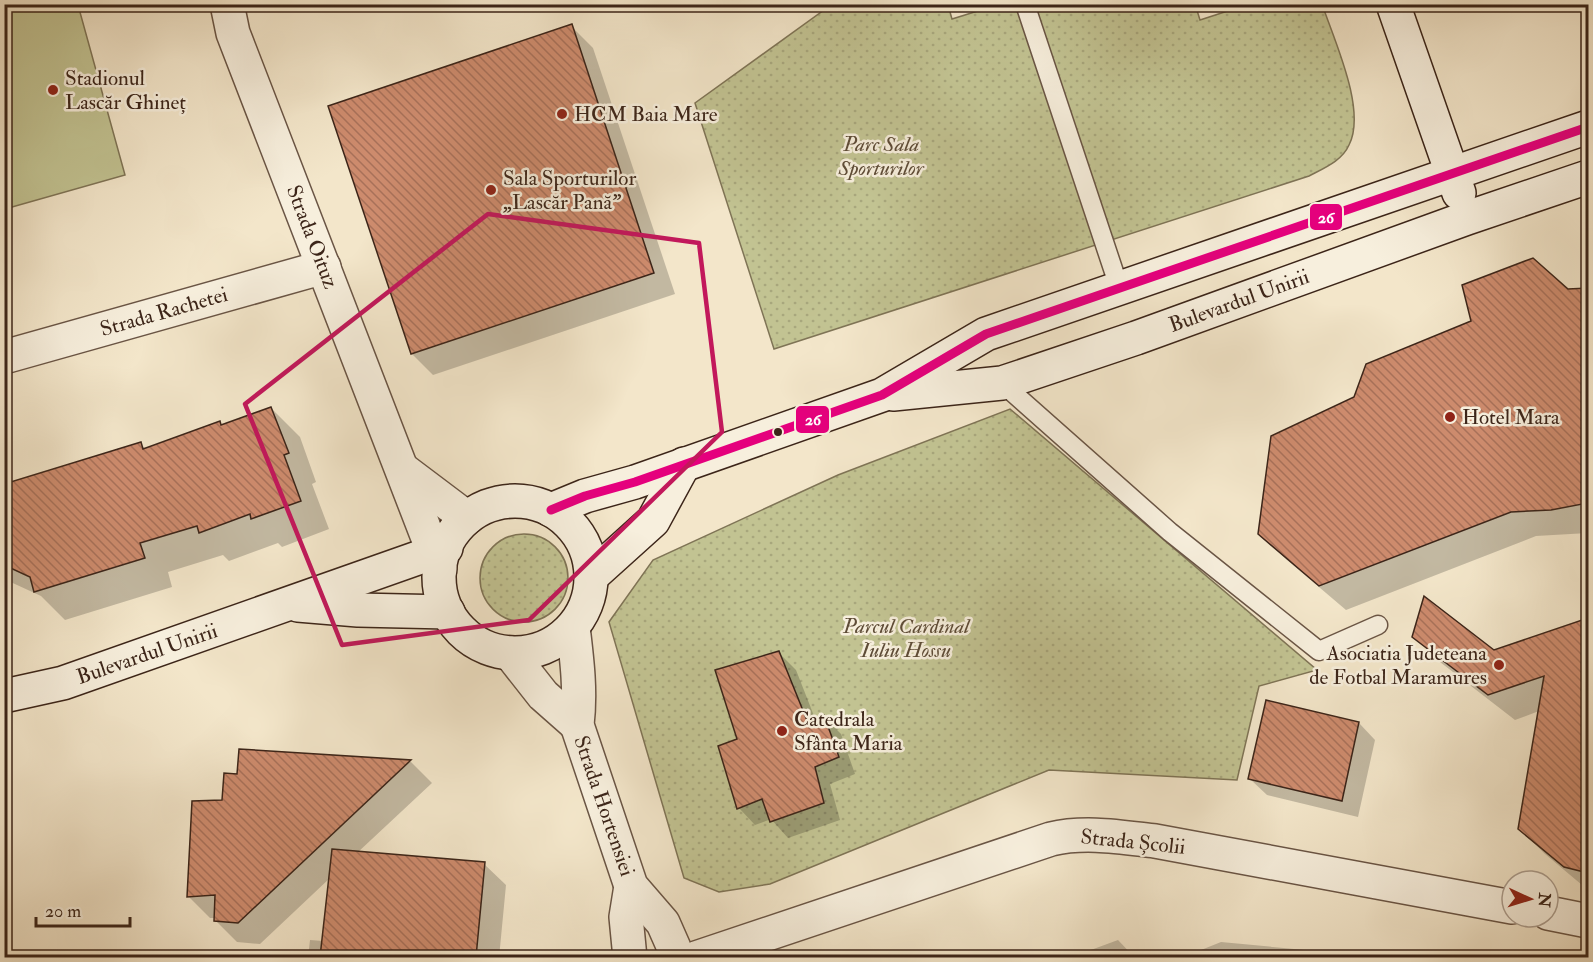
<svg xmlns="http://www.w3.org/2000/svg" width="1593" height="962" font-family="'IM FELL Double Pica',serif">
	<defs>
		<pattern id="grass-dots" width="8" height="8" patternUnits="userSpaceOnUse" patternTransform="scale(1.5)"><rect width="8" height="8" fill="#c2c392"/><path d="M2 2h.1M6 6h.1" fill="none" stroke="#a8a77d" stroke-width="1.8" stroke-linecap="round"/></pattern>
		<pattern id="building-back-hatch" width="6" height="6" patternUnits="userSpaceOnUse" patternTransform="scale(1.5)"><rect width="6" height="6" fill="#cd8b6d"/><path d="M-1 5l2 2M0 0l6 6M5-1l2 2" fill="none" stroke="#a87159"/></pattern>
	</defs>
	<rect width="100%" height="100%" fill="#f3e6ca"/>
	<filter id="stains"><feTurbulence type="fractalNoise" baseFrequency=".00333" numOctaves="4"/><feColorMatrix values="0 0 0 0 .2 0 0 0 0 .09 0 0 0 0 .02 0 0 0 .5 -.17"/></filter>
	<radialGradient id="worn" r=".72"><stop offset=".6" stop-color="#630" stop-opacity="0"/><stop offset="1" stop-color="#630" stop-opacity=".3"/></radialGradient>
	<g fill="url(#grass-dots)" stroke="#7f7456" stroke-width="1.5">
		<path d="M1195,4L1200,20L1246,5L1322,4C1334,40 1367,110 1349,145C1342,161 1324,168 1309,176L774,349L695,103L831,5H948L952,19L997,5Z"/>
		<polygon points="1010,409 1317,670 1259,686 1237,780 1049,770 770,884 719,892 684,878 609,622 653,560 838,475"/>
		<circle cx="524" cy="578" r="44"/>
	</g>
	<polygon fill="#c2c392" stroke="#7f7456" stroke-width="1.5" points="5,4 78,5 125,175 5,209"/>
	<g fill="#0003">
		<polygon points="571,26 593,48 675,294 433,375 412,354"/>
		<polygon points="1567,290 1588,290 1588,533 1536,536 1346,610 1286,559 1260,534 1355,399"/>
		<polygon points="271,408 300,437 316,482 312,484 329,529 282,547 278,543 229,561 223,555 168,572 172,587 65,620 41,596 4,579 4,486 140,444 146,449 219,423 223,426"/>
		<polygon points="1588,620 1588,890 1545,854 1519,828 1539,711 1515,720 1440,662 1414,636 1494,652"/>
		<polygon points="779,653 796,670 816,721 824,717 841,734 855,774 830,784 840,820 788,838 771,819 755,825 739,808 739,740"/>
		<polygon points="1359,723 1375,740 1358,817 1267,795 1250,779"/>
		<polygon points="240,751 411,762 432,783 357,853 484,864 506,885 499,958 308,958 310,940 323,941 330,878 260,944 237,942 215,920 216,918 210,918 189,897 224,802 238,775"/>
		<polygon points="1118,940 1135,958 1069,958"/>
		<polygon points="1221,942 1390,958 1181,958"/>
		<polygon points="1047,950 1055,958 1021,958"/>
	</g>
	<g fill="url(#building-back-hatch)" stroke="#3c2519" stroke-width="1.5">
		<polygon points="572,24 654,273 411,354 328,106"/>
		<polygon points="1533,258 1568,289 1588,288 1588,503 1551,510 1511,512 1319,586 1258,534 1271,436 1354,397 1366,364 1471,321 1462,285"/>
		<polygon points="271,407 289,453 284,455 301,501 251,519 250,514 199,533 197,526 140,543 145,558 34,592 30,577 4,565 4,484 141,442 143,449 220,421 221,425"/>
		<polygon points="1424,596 1494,650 1588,618 1588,873 1564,867 1518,829 1544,676 1488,695 1412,637"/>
		<polygon points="779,651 808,723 824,715 839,757 815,767 824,803 770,822 762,799 737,809 718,746 737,739 715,670"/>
		<polygon points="1266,700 1359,722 1342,801 1248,779"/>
		<polygon points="239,749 411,760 238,923 214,921 215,895 187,897 192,801 222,800 224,773 237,774"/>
		<polygon points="332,849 485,862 476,957 320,957"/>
	</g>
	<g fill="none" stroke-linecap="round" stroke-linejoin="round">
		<g stroke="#6a5545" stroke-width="21">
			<g id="lane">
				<polyline points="1025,4 1119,287"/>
				<polyline points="1002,383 1170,532 1319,651 1378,625"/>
			</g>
		</g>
		<g stroke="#6a5545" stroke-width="36">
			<g id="street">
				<polyline points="227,4 233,33 440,569"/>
				<polyline points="4,357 324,267"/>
				<polyline points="402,469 467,518"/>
				<path d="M573,627C577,660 581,692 577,725L631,886L663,923L674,948"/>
				<polyline points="510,653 543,695 577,725"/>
				<polyline points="1548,913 1588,921"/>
				<polyline points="630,958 626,917 631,886"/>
				<path d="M696,958L1051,839C1085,831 1120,837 1155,841L1512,907"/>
			</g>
		</g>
		<g stroke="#3c2519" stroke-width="36">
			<g id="secondary">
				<polyline points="1393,4 1459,193"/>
				<polyline points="893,394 1002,383 1136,338 1467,218 1588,177"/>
				<circle cx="515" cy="577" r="76"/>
				<polyline points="551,510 585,496 635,482 882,395 986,334 1588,127"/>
				<polyline points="592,576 653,521 684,464"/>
				<polyline points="298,605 358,610 448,612"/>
				<polyline points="4,696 63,683 446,548"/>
			</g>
		</g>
		<use href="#lane" stroke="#f7efdd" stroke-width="18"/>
		<use href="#street" stroke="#f7efdd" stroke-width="33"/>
		<use href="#secondary" stroke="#f7efdd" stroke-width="33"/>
		<g stroke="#f7efdd" stroke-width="14">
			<polyline id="bus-1" points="551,510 585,496 635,482 882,395 986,334 1588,127"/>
		</g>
		<use href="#bus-1" stroke="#e5007d" stroke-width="9"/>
	</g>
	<path fill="none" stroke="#c2185b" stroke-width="4.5" stroke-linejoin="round" d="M488,214L699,243L722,432L529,620L342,645L245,404Z"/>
	<g fill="#8f2418" stroke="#f7efdd" stroke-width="2">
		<circle cx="53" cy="90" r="6"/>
		<circle cx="562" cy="114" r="6"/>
		<circle cx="491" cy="190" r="6"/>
		<circle cx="1450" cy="417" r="6"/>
		<circle cx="1499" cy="665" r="6"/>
		<circle cx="782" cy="731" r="6"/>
	</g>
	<circle fill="#3c2519" stroke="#f7efdd" stroke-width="2" cx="778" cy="432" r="5"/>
	<g text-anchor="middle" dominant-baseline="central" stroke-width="5" stroke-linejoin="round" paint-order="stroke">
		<g font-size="21" fill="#3c2519" stroke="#f7efdd" text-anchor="start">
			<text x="65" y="78">Stadionul<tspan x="65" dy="24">Lascăr Ghineț</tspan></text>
			<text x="574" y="114">HCM Baia Mare</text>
			<text x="503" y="178">Sala Sporturilor<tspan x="503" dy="24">„Lascăr Pană”</tspan></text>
			<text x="1462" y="417">Hotel Mara</text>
			<text x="1487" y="653" text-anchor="end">Asociatia Judeteana<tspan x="1487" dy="24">de Fotbal Maramures</tspan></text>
			<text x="794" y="719">Catedrala<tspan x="794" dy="24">Sfânta Maria</tspan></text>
		</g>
		<g font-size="21" font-style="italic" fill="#5e4c37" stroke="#f7efdd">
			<text x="881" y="144">Parc Sala<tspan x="881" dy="24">Sporturilor</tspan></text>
			<text x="906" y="626">Parcul Cardinal<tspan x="906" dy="24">Iuliu Hossu</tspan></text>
		</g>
		<g font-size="21" fill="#3c2519" stroke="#f7efdd">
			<text transform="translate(312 237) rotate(69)">Strada Oituz</text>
			<text transform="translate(1239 301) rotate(-20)">Bulevardul Unirii</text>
			<text transform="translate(164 312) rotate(-16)">Strada Rachetei</text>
			<text transform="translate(147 654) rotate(-19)">Bulevardul Unirii</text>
			<text transform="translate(604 806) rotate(71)">Strada Hortensiei</text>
			<text transform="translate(1133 842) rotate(6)">Strada Școlii</text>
		</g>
	</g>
	<g stroke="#f7efdd" stroke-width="2">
		<rect x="1309" y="203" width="34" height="28" rx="6" fill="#e5007d"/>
		<rect x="795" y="405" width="35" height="29" rx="6" fill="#e5007d"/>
	</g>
	<g font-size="16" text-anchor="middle" font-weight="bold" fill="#fff">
		<text x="1326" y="223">26</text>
		<text x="813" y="425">26</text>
	</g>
	<rect width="1593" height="962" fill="none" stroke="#f3e6ca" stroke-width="24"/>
	<rect x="6" y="6" width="1581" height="950" fill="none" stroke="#3c2519" stroke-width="3"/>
	<rect x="12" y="12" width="1569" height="938" fill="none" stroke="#3c2519" stroke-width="1.5"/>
	<g transform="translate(1530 899) rotate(94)"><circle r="28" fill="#f7efdd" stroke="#ac9e8f" stroke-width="1.5"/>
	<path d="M0-4.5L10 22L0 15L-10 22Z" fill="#8f2418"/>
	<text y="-9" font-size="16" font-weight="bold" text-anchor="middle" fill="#3c2519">N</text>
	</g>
	<path d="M36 917v9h94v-9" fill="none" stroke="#3c2519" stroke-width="3"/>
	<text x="45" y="917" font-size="18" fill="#3c2519" stroke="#f7efdd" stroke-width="4.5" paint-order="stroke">20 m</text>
	<rect width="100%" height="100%" filter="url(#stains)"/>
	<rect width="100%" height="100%" fill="url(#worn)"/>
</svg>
